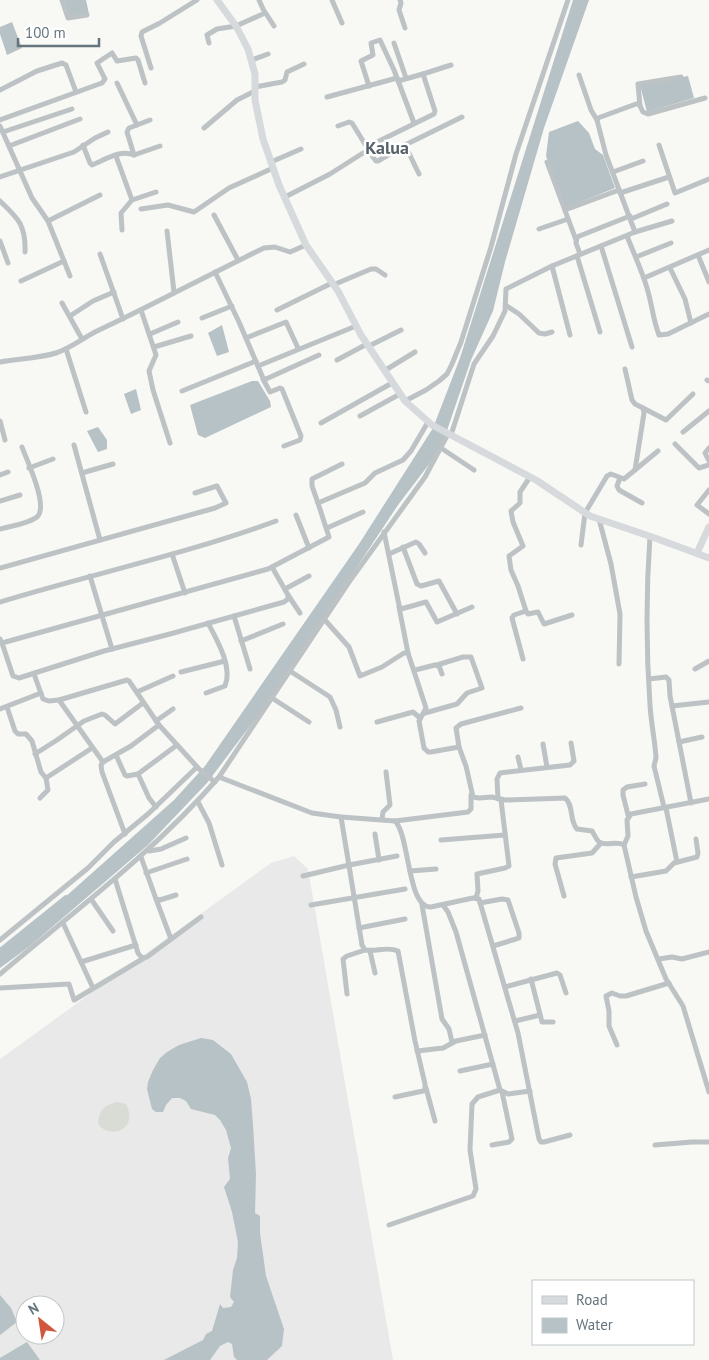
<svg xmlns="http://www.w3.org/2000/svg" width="709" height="1360" font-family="'PT Sans',sans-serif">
	<rect width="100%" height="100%" fill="#f8f8f5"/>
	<path fill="#e9e9e9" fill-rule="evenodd" d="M294,856L308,869L393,1360H0V1059L271,863ZM25,1305H55V1335H25Z"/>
	<path fill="#d8dcd5" d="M118,1102L126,1104C139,1130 110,1140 98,1124C99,1110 104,1105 118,1102Z"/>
	<g fill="#b6c2c5">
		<polygon points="64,0 86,0 89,14 69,17"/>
		<polygon points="573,0 589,0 544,128 505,262 493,311 471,360 443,442 433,459 398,505 265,706 207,783 148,845 30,946 0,968 0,953 27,931 174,800 205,766 359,544 433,428 460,358"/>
		<polygon points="12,22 22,48 7,55 0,34 0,27"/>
		<polygon points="688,76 694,98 647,112 640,85"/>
		<polygon points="578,121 589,133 595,149 603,155 615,188 566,208 546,156 549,132"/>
		<polygon points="222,325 229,352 217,356 208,333"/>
		<polygon points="252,381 258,381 270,401 271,407 205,438 198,435 190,405"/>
		<polygon points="136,389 141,410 131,414 124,394"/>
		<polygon points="98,427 107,440 107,449 98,452 87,431"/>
		<polygon points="201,1038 213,1040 231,1054 247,1082 251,1099 253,1125 256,1174 255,1213 260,1216 260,1233 266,1276 284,1329 282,1346 267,1360 237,1360 234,1357 232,1344 228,1342 220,1346 210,1360 164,1360 203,1340 206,1334 212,1331 220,1304 223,1308 231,1307 234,1302 230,1297 233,1270 237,1258 238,1242 232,1212 224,1187 230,1179 228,1158 231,1148 226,1130 220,1120 215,1115 191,1109 186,1101 180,1098 172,1098 166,1105 163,1112 156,1112 152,1109 147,1089 148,1082 153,1070 160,1058 167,1052 179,1045"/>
		<polygon points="0,1295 11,1308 17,1322 0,1335"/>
		<polygon points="27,1342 40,1360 0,1360 0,1358"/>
	</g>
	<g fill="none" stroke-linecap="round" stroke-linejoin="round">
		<polyline stroke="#b6c2c5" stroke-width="5.5" points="0,951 66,898"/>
		<g stroke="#bdc2c5" stroke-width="5">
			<polyline points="62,0 68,18 87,15"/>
			<polyline points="259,0 263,9 274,26"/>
			<polyline points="332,0 342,23"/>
			<polyline points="400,0 401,3 399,10 405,28"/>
			<polyline points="209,43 207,35 217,29 236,26 265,13"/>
			<polyline points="394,43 406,78"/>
			<polyline points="252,60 268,54"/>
			<polyline points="151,68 141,36 142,32 160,23 197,0"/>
			<polyline points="579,75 591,110 597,120"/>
			<polyline points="398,81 423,74"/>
			<polyline points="117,83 137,125"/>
			<polyline points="369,86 361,61 373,55 371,43 380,40 394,70 414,123"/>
			<polyline points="255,87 282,82 285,80 287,72 304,64"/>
			<polyline points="0,90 37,71 62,63 66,65 76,92"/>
			<polyline points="327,97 397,78"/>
			<polyline points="640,106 638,84 681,77"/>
			<polyline points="0,120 102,83 105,79 97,63 112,53 117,61 136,58 138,60 145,83"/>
			<polyline points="0,126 32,198 48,221 70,276"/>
			<polyline points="338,126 349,122 352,123 368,149"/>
			<polyline points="204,128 237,100 255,91"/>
			<polyline points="3,132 72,109"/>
			<path d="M83,145L90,163L92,165C105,160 120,149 134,155L160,146"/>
			<polyline points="405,145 419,174"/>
			<polyline points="659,145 675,193 709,179"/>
			<polyline points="9,146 80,119"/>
			<polyline points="367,147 434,114 435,111 423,74 451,65"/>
			<polyline points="134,155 127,132 129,128 150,120"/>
			<polyline points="116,156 132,200 156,192"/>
			<polyline points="271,162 301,149"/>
			<polyline points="547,162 576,240"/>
			<polyline points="613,172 643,161"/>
			<polyline points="0,177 74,152 95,138 108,132"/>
			<polyline points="620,193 669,177"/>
			<polyline points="285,197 330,174 363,153 369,152 376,161 378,161 405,145 462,117"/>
			<path d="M0,201C18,218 26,225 25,252"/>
			<polyline points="141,209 168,205 194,212 229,188 273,168"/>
			<polyline points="565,210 619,190"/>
			<polyline points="214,215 238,260"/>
			<polyline points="631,219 667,204"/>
			<polyline points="48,221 100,195"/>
			<polyline points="539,229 568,219"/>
			<polyline points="122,230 121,213 132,200"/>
			<polyline points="167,231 174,292"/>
			<polyline points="635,232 606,155 597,120 598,118 636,104 639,104 643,112 648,114 705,98"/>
			<path d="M627,236C634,254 642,271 647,288C652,304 653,320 659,335L668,334L709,314"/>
			<polyline points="0,241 8,263"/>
			<polyline points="601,246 632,347"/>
			<polyline points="100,254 123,319"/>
			<polyline points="580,254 576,243 577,237 630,216"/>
			<polyline points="698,255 709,282"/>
			<polyline points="577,256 600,332"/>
			<polyline points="636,257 671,243"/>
			<polyline points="552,266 570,335"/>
			<polyline points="670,268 685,299 691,323"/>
			<polyline points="215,272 239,322 263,378 266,379 319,355"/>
			<polyline points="644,278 709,250"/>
			<polyline points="21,281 64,261"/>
			<polyline points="333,285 371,269 376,269 385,275"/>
			<polyline points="62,303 82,339"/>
			<polyline points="507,306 519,314 539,333 545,334 552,332"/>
			<polyline points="141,310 156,355 149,371 153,390 170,443"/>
			<polyline points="277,310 332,283"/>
			<polyline points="70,316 93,301 114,292"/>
			<polyline points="202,318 232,306"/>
			<polyline points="150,334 178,322"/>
			<polyline points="246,338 286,322 298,348"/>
			<polyline points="369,346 401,330"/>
			<polyline points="154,347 191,336"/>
			<polyline points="66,349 86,412"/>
			<polyline points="337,360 367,344"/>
			<path d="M0,362C17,359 40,358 56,353C71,348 83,338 97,331C153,305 208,275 264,248L275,247L290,252L306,245"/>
			<polyline points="258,366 356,326"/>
			<polyline points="625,369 632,400 635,404 643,408 644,413 635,470"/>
			<polyline points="384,371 415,352"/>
			<polyline points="263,379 270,392 280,388 282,389 301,436 300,440 284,446"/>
			<polyline points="707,380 709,381"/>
			<polyline points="182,391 256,361"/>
			<polyline points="405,401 426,390 439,381 447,374 452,364 461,342 491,247 516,154 568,0"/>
			<polyline points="643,408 666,420 693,394"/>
			<polyline points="360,416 400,394"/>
			<polyline points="0,421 5,440"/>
			<polyline points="321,423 392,383"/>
			<polyline points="683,432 709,411"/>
			<polyline points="451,435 474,364 493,336 505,311 506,289 552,266 635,232 672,221"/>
			<polyline points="675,444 699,468 709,465"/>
			<polyline points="74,445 100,540"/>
			<polyline points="441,448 474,470"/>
			<polyline points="709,448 705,453 709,461"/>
			<polyline points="29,468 53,459"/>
			<polyline points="82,473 113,464"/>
			<polyline points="0,475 8,472"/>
			<polyline points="530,477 520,492 520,503 511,511 513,522 523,546 509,556 511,570 518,586 526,611 528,614 538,612 544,624 572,615"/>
			<polyline points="620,478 617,486 619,490 642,503"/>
			<polyline points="709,490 697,505 709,514"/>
			<polyline points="0,501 20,495"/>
			<polyline points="318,503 312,486 312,479 342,464"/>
			<polyline points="296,515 309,548"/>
			<polyline points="599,519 611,564 620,614 619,664"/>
			<polyline points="327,528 363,512"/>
			<path d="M0,529C11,526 28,524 37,517C49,506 27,461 22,447"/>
			<polyline points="384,532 399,605 401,609 426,602 437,622 472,607"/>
			<path d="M650,536C646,592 646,648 650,705C651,723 655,740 656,758L654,766L664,807L666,808L677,862"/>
			<polyline points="581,545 585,513 607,476 611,474 624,479 658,451"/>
			<polyline points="403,547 417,584 421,586 439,581 457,614"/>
			<polyline points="172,554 185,593"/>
			<polyline points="389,554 416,542 419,544 425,553"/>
			<polyline points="0,568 215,508 226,503 217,486 195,493"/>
			<polyline points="90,576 112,649"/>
			<polyline points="285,589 309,576"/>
			<polyline points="288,595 300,613"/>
			<path d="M0,602C92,574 186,554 276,521"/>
			<polyline points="399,607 408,653"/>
			<polyline points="234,616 250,669"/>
			<path d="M324,619L349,647L360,676L382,667L404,653H408L426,708L419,721L424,748L428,752H431L459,747L466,766L473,797L479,798L492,797L505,800L565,798C574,805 569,820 577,829L592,831C594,834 596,839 599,842C606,847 616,840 624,845L636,897L646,931L666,979L683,1006L709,1092"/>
			<polyline points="0,639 2,643 268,569 329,537 318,503 365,483 375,473 403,460 411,451 428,422"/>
			<polyline points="241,641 283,624"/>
			<polyline points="2,643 13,676 19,678 104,651 170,634 284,602 288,599 288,595 272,567"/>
			<polyline points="523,659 512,618 514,615 526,611"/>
			<polyline points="695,669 709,661"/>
			<polyline points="415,670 435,665 439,666 442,674"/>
			<polyline points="290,671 330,697 336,710 340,727"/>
			<polyline points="181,672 225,661"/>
			<polyline points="34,674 43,699 49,701 59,700 103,762 131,746 159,725"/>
			<polyline points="649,679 666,677 669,680 670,696 691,803"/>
			<polyline points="137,692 173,676"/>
			<path d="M206,693L225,686C233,667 217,640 208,623"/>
			<polyline points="272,698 309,722"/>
			<polyline points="59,700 127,680 129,681 159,725 199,769 215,782"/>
			<polyline points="672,706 709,702"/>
			<polyline points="7,707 15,731 18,734 26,734 32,741 41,772 46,778 92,748"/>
			<polyline points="0,709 41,693"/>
			<polyline points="425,713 457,704 467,693 482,688 471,657 463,657 437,665"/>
			<polyline points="156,721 173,709"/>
			<polyline points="377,722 413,712 420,718"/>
			<polyline points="679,742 702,737"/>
			<polyline points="543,744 547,767"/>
			<polyline points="459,747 456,728 461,724 521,708"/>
			<polyline points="35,754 57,740 84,721 102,714 105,715 115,724 143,703"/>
			<polyline points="116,755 125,775 127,776 138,774 149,798 156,807"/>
			<polyline points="518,757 521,770"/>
			<polyline points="103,762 101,765 102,772 125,834"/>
			<polyline points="138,774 177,745"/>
			<path d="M219,777L312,813L341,817L395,821C410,836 407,908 431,907L473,898L479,899L518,1033L539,1139L541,1142H544L570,1135"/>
			<polyline points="40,798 48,790 46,778"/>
			<polyline points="498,799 497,779 500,773 570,765 574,761 571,743"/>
			<polyline points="198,802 209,823 222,865"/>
			<polyline points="628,815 623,795 623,790 627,787 645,784"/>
			<path d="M341,817L362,945L365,950C376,952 388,946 398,951L415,1041L425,1084V1090L423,1091L395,1097"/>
			<polyline points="382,819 383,812 390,805 386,772"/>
			<polyline points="395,821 468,812 471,809 471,795"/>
			<polyline points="375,834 379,860"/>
			<polyline points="441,840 505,835"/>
			<polyline points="624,845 628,836 627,820 631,814 709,799"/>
			<polyline points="149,851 161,849 186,838"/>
			<polyline points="141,857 156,899 160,900 176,895"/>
			<polyline points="410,871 436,869"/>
			<polyline points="146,873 187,859"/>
			<polyline points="303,876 349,865 397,856"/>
			<polyline points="631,877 666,871 674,863 697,857 698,853 696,839"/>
			<polyline points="115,879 138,953 142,958 147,957 201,917"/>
			<polyline points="564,896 555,864 556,858 592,853 601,843"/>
			<polyline points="476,898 478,891 477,874 505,868 509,866 501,800"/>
			<polyline points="91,899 113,931"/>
			<polyline points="156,899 171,939"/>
			<polyline points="480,903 502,899 508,900 519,933 519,938 516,939 493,946"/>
			<polyline points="311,905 405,889"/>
			<polyline points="422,905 442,1019 449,1029 452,1042"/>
			<polyline points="443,905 448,912 456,932 500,1090 508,1094 530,1091"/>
			<polyline points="63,923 93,988"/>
			<polyline points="359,928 405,919"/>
			<polyline points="0,940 88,868 114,842 148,814 197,767"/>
			<polyline points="370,951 375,973"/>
			<polyline points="659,959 672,957 682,959 709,952"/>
			<polyline points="81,962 136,945"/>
			<path d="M0,974C76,910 153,853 219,777L349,582L425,477L448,434"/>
			<polyline points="531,979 542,1022 553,1022"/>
			<polyline points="505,987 557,973 560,975 566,993"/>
			<polyline points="0,988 69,984 74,1000 144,958"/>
			<polyline points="347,994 343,959 347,956 365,950"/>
			<polyline points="515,1021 540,1015"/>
			<polyline points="617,1045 609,1026 609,1011 606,996 612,993 620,996 626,996 669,983"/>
			<polyline points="417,1051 443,1048 456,1041 485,1035"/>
			<polyline points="460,1071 493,1064"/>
			<polyline points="426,1088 435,1121"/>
			<polyline points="492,1145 509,1142 512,1139 502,1092"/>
			<polyline points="655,1145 692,1142 709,1142"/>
			<polyline points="389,1225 473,1196 476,1189 470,1150 472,1104 478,1097 500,1090"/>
		</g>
		<g stroke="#d6dadd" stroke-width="7">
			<polyline points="217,0 236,26 248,49 255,74 255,100 263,139 279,185 306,245 338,291 361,335 405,401 432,425 536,480 590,516 655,538 709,558"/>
			<polyline points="697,553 709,527"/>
		</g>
	</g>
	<g text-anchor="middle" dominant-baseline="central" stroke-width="5" stroke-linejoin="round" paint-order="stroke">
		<g font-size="18" font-weight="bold" fill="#576269" stroke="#fff">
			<text x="387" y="147">Kalua</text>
		</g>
	</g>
	<rect x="532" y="1280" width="162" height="65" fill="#ffffff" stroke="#c2c8cb"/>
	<rect x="542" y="1296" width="25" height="8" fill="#d6dadd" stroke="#c2c8cb"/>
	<text x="576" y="1305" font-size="15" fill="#66757d">Road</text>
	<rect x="542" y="1318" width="25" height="15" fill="#b6c2c5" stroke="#c2c8cb"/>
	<text x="576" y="1330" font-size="15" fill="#66757d">Water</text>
	<g transform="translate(40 1320) rotate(330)"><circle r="24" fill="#ffffff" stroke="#c2c8cb"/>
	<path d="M0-4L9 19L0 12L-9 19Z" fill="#d0563d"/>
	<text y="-8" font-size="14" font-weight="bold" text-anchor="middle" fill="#66757d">N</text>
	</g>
	<path d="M18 38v8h81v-8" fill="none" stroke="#66757d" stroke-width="2.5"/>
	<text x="25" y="38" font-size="15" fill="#66757d" stroke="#ffffff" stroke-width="4" paint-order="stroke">100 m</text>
</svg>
